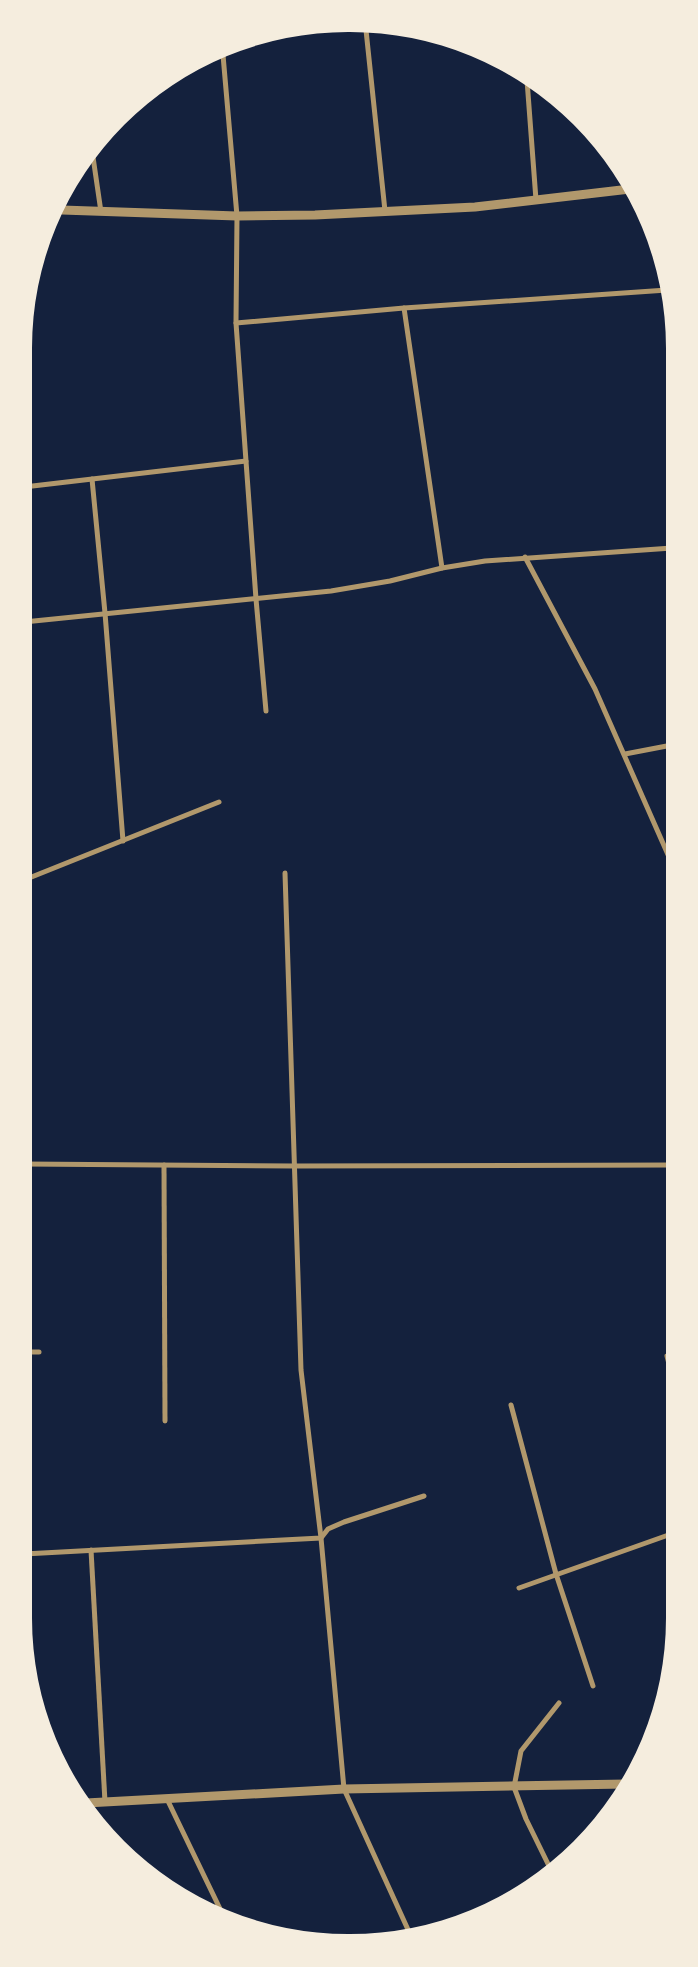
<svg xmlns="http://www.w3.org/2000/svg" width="698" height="1967" font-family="Roboto,sans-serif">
	<rect width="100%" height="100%" fill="#14213d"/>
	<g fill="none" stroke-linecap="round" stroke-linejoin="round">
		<g stroke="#b1986c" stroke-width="5">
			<polyline points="366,30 385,211"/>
			<polyline points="223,55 237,216 236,323 256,599 266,711"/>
			<polyline points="527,80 536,200"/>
			<polyline points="92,150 101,212"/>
			<polyline points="404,308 442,568"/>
			<polyline points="236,323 404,308 667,290"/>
			<polyline points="92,479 105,613 123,841"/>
			<polyline points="24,487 246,461"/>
			<polyline points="525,557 595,689 673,866"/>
			<polyline points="24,622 331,591 390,581 442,568 485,561 672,548"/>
			<polyline points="625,754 672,745"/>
			<polyline points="285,873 301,1370 321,1538 344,1789 410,1934"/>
			<polyline points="24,880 219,802"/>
			<polyline points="24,1164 294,1166 673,1165"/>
			<polyline points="164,1165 165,1421"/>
			<polyline points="24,1352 39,1352"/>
			<polyline points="667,1356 674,1383"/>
			<polyline points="511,1405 556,1574 593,1686"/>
			<polyline points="91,1550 105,1802"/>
			<polyline points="24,1554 321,1538 328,1529 344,1522 424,1496"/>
			<polyline points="519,1588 674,1533"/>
			<polyline points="167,1799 223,1915"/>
			<polyline points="550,1868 526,1819 514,1787 521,1751 559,1703"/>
		</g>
		<g stroke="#b1986c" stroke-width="9">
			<polyline points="62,210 237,216 315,215 475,207 630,189"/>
			<polyline points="86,1803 344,1789 626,1784"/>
		</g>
	</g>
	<path d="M0 0H698V1967H0ZM348 32H350A316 316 0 0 1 666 348V1618A316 316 0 0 1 350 1934H348A316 316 0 0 1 32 1618V348A316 316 0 0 1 348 32Z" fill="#f5edde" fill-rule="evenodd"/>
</svg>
